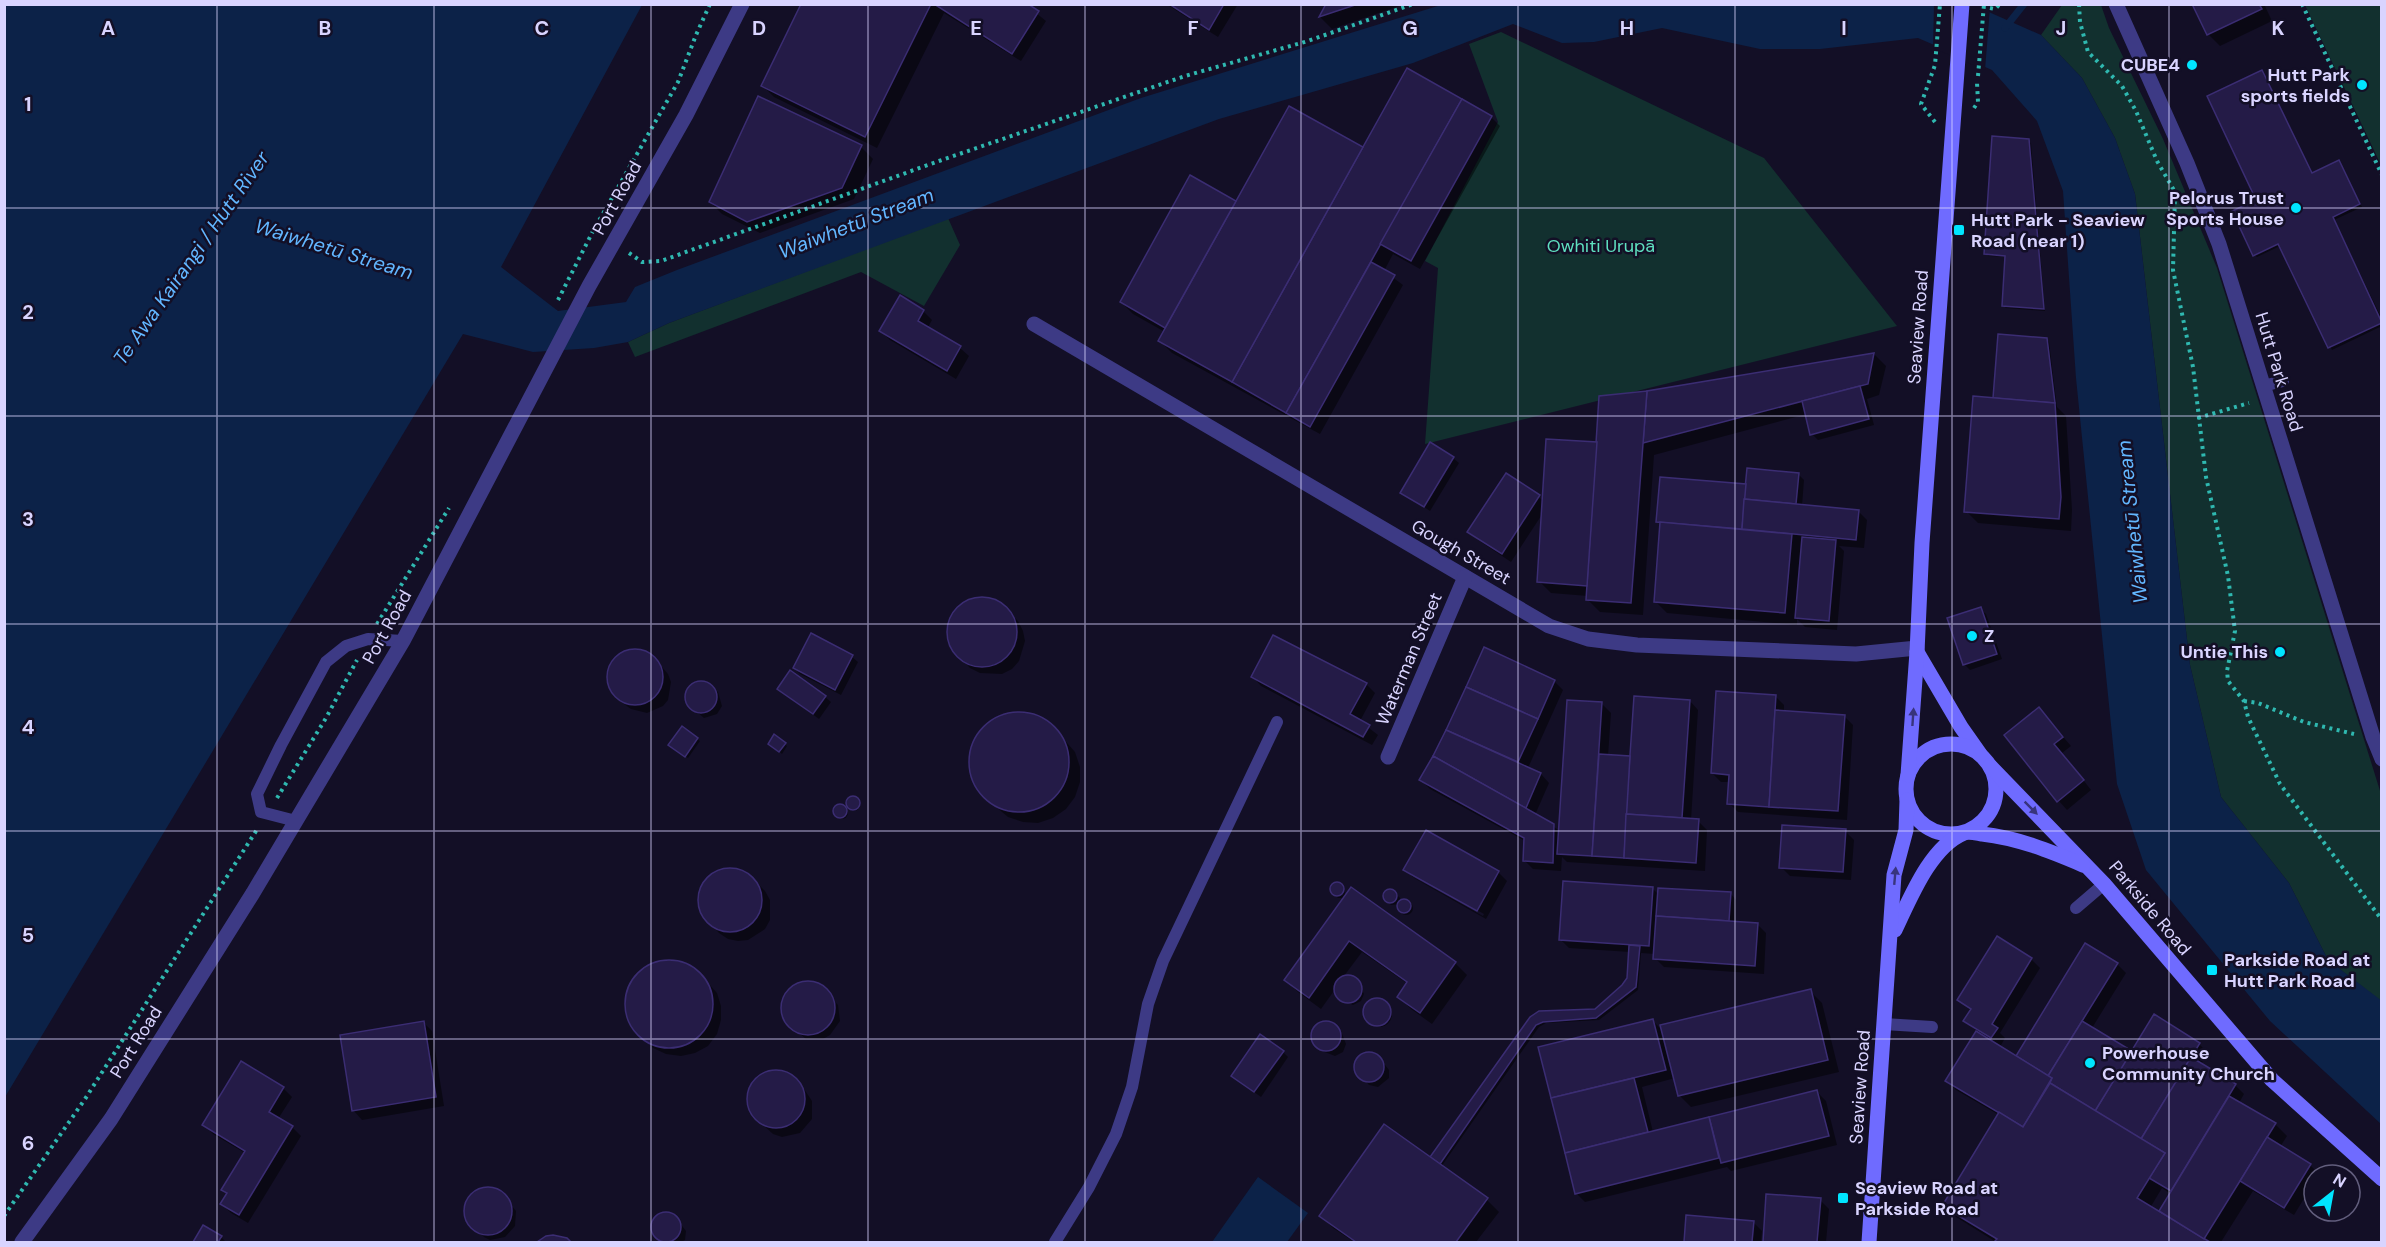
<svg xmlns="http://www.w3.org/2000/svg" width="2386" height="1247" font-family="'DM Sans',sans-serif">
	<rect width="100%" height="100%" fill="#130f26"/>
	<g fill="#12302f">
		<polygon points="2062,5 2101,5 2109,28 2163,139 2217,268 2381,794 2381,1001 2328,960 2289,883 2221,797 2190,665 2135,194 2115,138 2082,78 2041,35"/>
		<polygon points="2305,5 2381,5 2381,165"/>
		<polygon points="1501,32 1764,158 1897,326 1425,444 1438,268 1425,261 1498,122 1469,44"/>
		<polygon points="948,218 960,245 924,306 861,272 635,357 628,342 669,323"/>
	</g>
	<g fill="#0c2248">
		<polygon points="5,4 642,5 501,267 558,311 626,302 635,287 677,270 1141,98 1441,5 1973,5 2041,35 2082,78 2115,138 2135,194 2190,665 2221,797 2289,883 2328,960 2382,1001 2381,1124 2270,1021 2146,870 2117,784 2076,378 2063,191 2037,121 1992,70 1918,38 1820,49 1760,49 1662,28 1594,42 1562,43 1513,24 1413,63 1219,119 669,323 628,342 594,348 533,352 463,334 5,1097"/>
		<polygon points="1258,1177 1308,1213 1287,1242 1212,1242"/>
	</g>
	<polygon fill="#130f26" points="1981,4 1990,8 1985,70 1933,48 1934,5"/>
	<g fill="#0007" fill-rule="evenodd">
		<polygon points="803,4 1025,4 1046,21 1021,61 944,13 877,148 774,97 762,85"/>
		<polygon points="1166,4 1238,4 1218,37"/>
		<polygon points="1328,4 1405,4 1332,29 1320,17"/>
		<polygon points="2194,4 2264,4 2272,21 2220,46 2208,34"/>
		<polygon points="2262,72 2312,175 2339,162 2362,207 2334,220 2382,319 2382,326 2332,350 2280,246 2257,257 2254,255 2259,200"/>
		<polygon points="1491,117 1500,126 1420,269 1393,254 1384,271 1403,285 1320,434 1172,353 1160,341 1165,332 1133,314 1121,302 1191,177 1237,203 1364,149"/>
		<polygon points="2028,141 2031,143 2045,311 2006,308 2003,305 2007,257 1988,256 1986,253"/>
		<polygon points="861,147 873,159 854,199 760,233 722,214 710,202"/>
		<polygon points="923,311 932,320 927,329 960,348 969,356 956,379 890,340 881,331"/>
		<polygon points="2047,339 2049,342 2057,407 2066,416 2072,510 2071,531 1978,523 1966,511 1994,399"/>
		<polygon points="1874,354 1886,366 1879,395 1867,399 1874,425 1818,440 1812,434 1807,414 1654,455 1643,615 1600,612 1588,600 1588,596 1551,593 1539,581 1543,513 1511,562 1478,540 1469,531 1506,475 1544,501 1647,392"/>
		<polygon points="1453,458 1459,463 1430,511 1402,492"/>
		<polygon points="1798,474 1804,480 1802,506 1858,511 1867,520 1864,548 1839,546 1844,551 1837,630 1805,627 1797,619 1797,625 1667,613 1655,601 1661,525 1657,521 1745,486"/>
		<polygon points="980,599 991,600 1001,604 1018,621 1023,631 1025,641 1019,661 1012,669 1002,674 980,673 970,668 953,649 949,638 949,627 952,616 960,607 969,601"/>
		<polygon points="1980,609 1986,614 2002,659 1970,670 1964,664"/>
		<polygon points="1485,649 1554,681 1563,690 1528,768 1541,774 1549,783 1535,815 1560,831 1602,704 1611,713 1608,756 1632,757 1690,701 1698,710 1691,820 1698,821 1707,830 1705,871 1567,862 1562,857 1561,871 1533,869 1524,860 1525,841 1430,789 1421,780 1448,730"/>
		<polygon points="636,650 653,657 668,674 671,682 668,700 663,706 647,713 631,709 624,704 615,694 608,678 609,670 619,656"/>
		<polygon points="852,657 858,662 841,695 800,674 794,668"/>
		<polygon points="1253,677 1366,684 1375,693 1360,721 1378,735 1372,745 1261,686"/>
		<polygon points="698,682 712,686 718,692 722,706 717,714 704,718 689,705 686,696 690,687"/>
		<polygon points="779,689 825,697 831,702 819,719"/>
		<polygon points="1775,696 1784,705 1784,712 1844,716 1853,725 1847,820 1738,812 1729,803 1730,782 1721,782 1712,773"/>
		<polygon points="2039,709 2071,746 2062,753 2091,790 2067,810 2059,801"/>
		<polygon points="1024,714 1040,718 1053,727 1075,752 1080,767 1080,782 1075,797 1066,809 1053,818 1038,823 1023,822 1008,817 995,806 982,794 974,779 970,763 973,747 980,732 992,721 1008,715"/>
		<polygon points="775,736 787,746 782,754 770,743"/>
		<polygon points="697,739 700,741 688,758 673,747"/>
		<circle cx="854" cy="805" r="6"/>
		<circle cx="842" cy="813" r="6"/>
		<polygon points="1845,831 1854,840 1851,880 1790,876 1781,867"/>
		<path d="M1427,832L1498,872L1507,881L1486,919L1414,878L1405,869ZM1413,874L1484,914L1483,916L1413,877Z"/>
		<polygon points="728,869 748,874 765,891 770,900 770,920 765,929 748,940 738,941 728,939 719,933 703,915 700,895 703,886 709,877 718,872"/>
		<polygon points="1335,884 1343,887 1346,896 1352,889 1455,963 1467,975 1432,1024 1411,1009 1399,997 1408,984 1362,952 1341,980 1349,977 1359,983 1364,994 1361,1001 1353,1005 1342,1000 1336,988 1321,1009 1298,992 1286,980 1345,898 1338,898 1332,892 1332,886"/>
		<polygon points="1652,888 1659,895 1731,894 1736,900 1735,923 1757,924 1766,933 1764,974 1664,967 1655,958 1655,954 1641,953 1638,990 1599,1020 1546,1023 1539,1027 1441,1167 1487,1200 1499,1212 1476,1242 1354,1242 1333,1228 1321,1216 1430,1159 1531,1018 1596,1011 1624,986 1628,979 1630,952 1569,948 1560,939"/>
		<polygon points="1392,890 1400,898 1399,904 1391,905 1385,899 1386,893"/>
		<circle cx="1406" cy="908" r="7"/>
		<path d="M2031,959L2040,968L2000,1033L2005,1038L2000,1047L2017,1058L2117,964L2126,973L2092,1028L2132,1053L2199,1044L2208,1053L2201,1064L2235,1085L2244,1094L2239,1103L2275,1124L2287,1136L2280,1147L2310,1165L2319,1174L2314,1175V1182L2294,1215L2253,1191L2221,1242H1996L1956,1217L1944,1205L1999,1115L1956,1090L1947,1081L1978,1032L1965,1021L1971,1011L1959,1000ZM2162,1188L2171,1194L2160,1213L2150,1208Z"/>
		<polygon points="661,961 675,961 688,965 699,973 717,993 721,1006 721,1020 717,1034 708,1046 695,1053 681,1056 666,1054 653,1048 633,1027 627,1013 626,998 630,985 637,974 648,966"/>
		<polygon points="803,982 820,985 838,1005 840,1021 830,1035 823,1039 806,1039 786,1022 782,1014 784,997 789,990"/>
		<polygon points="1810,991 1822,1003 1839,1072 1691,1107 1679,1095 1675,1078 1642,1087 1653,1132 1817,1092 1826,1101 1837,1145 1731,1171 1727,1167 1585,1202 1576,1193 1540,1048 1653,1021 1663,1031"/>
		<circle cx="1379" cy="1014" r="13"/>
		<polygon points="423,1022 432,1031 444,1106 362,1120 354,1111"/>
		<polygon points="1326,1022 1334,1025 1341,1031 1346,1044 1343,1052 1335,1056 1322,1051 1316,1045 1312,1036 1315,1027"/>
		<polygon points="1283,1052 1288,1057 1261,1097 1239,1081"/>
		<polygon points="1370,1053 1378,1056 1389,1070 1389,1078 1378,1087 1369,1085 1357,1071 1359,1058"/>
		<polygon points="784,1072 792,1077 802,1086 812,1101 812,1119 800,1133 782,1137 773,1134 763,1125 750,1111 748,1103 752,1085 766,1073"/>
		<polygon points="283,1088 292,1097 278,1119 292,1127 301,1136 248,1223 231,1213 222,1204 228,1194 223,1190 245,1153 213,1134 204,1125"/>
		<polygon points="494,1189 500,1192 516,1211 515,1226 505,1237 490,1240 484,1237 467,1219 466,1205 474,1194 480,1190"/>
		<polygon points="1768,1196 1820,1200 1829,1209 1826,1242 1764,1242"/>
		<polygon points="667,1214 675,1217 686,1231 685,1240 681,1242 663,1242 656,1236 653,1227 655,1219"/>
		<polygon points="1687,1217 1753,1222 1762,1231 1761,1242 1685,1242"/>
		<polygon points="204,1227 221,1237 226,1242 194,1242"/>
	</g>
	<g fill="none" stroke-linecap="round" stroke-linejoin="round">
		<polyline stroke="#0c2248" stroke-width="7" points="2005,28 2024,4"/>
	</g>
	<g fill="#241b47" stroke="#3b2d73" stroke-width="1.5">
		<polygon points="801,4 931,4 865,137 761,86"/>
		<polygon points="934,4 1028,4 1039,11 1012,54"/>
		<polygon points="1169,4 1224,4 1209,30"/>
		<polygon points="1326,4 1358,4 1319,17"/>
		<polygon points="2192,4 2259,4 2262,9 2207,35"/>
		<polygon points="1407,68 1462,99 1286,413 1232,382"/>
		<polygon points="2262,70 2312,173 2339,160 2360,204 2333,217 2382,323 2328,348 2278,244 2253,256 2232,211 2256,200 2207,96"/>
		<polygon points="758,96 862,145 842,188 747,222 709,202"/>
		<polygon points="1462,99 1492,116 1411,261 1380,244"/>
		<polygon points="1289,106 1363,147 1232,382 1158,341"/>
		<polygon points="1992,136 2029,139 2044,309 2002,306 2005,256 1984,254"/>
		<polygon points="1190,175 1236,201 1165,328 1120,302"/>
		<polygon points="1371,262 1395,275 1310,427 1286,413"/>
		<polygon points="900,295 924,310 918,321 961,346 947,371 879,331"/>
		<polygon points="1998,334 2047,338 2055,403 1993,398"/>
		<polygon points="1874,353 1868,384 1643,443 1647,391"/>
		<polygon points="1860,386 1869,419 1810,435 1802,401"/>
		<polygon points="1647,391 1631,603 1586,600 1599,396"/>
		<polygon points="1973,396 2055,403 2061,497 2059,519 1964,512"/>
		<polygon points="1546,439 1597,442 1587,586 1537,582"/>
		<polygon points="1430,442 1454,457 1424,507 1400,493"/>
		<polygon points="1747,468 1799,473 1796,504 1744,499"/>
		<polygon points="1506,473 1540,495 1502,554 1467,532"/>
		<polygon points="1660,477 1746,484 1742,529 1656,522"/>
		<polygon points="1744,499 1859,510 1856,540 1742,529"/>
		<polygon points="1660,522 1792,534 1785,613 1654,602"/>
		<polygon points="1802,537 1836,540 1829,621 1795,618"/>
		<circle cx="982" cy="632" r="35"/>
		<polygon points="1981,607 1997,654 1963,665 1947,618"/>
		<polygon points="811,633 853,655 835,690 793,668"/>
		<polygon points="1273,635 1367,683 1350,714 1370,725 1363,737 1251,677"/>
		<polygon points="1484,647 1555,680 1538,719 1466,687"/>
		<circle cx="635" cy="677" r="28"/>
		<polygon points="790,670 826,696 813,714 777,689"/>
		<circle cx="701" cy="697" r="16"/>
		<polygon points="1466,687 1538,719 1518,762 1446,730"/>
		<polygon points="1716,691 1776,695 1769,807 1727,804 1729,775 1711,773"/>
		<polygon points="1634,696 1690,700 1682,818 1626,814"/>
		<polygon points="1567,700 1602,702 1592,856 1557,854"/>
		<polygon points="2039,707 2063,737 2054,744 2084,780 2057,802 2004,735"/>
		<polygon points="1775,710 1845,715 1838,811 1769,807"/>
		<circle cx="1019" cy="762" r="50"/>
		<polygon points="682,726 698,738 685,757 668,745"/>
		<polygon points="1446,730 1541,773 1526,808 1433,756"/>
		<polygon points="774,734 786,743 779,752 768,744"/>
		<polygon points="1599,754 1630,756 1624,858 1592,856"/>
		<polygon points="1433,756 1554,824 1553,863 1523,861 1524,838 1419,780"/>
		<circle cx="853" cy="803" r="7"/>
		<circle cx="840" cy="811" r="7"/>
		<polygon points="1626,814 1699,819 1696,863 1624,858"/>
		<polygon points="1782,825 1846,829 1843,872 1779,868"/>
		<polygon points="1426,830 1499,871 1477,911 1403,870"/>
		<circle cx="730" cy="900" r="32"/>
		<polygon points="1563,881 1653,887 1649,946 1559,940"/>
		<circle cx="1337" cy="889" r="7"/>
		<polygon points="1351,887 1456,962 1420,1013 1397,997 1407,982 1349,941 1309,998 1284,980"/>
		<polygon points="1658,888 1731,892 1729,921 1656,916"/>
		<circle cx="1390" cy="896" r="7"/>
		<circle cx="1404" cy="906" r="7"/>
		<polygon points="1656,916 1758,923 1755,966 1653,959"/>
		<polygon points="1997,936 2032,958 1992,1024 1998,1028 1991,1038 1963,1021 1971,1009 1957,1000"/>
		<polygon points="2085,943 2118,963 2048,1076 2016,1056"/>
		<polygon points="1629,945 1640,946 1636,987 1596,1018 1543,1022 1536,1025 1440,1164 1430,1157 1530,1017 1539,1011 1595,1009 1622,985 1627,978"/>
		<circle cx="669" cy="1004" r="44"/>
		<circle cx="1348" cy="989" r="14"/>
		<circle cx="808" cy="1008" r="27"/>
		<polygon points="1811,989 1828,1060 1678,1096 1660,1025"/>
		<circle cx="1377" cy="1012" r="14"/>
		<polygon points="2154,1014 2200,1043 2141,1139 2095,1111"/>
		<polygon points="1653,1019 1666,1070 1551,1098 1538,1047"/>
		<circle cx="1326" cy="1036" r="15"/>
		<polygon points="424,1021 436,1097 352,1111 340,1035"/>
		<polygon points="2082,1021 2132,1051 2095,1111 2050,1083 2052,1078 2048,1076"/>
		<polygon points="1976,1031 2052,1078 2023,1127 1945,1081"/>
		<polygon points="1260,1034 1284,1051 1254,1092 1231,1076"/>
		<circle cx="1369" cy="1067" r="15"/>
		<polygon points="2191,1057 2236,1084 2171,1191 2149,1178 2165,1153 2141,1139"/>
		<polygon points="241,1061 284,1087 269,1112 293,1126 239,1215 220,1204 227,1193 221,1190 245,1151 202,1125"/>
		<circle cx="776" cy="1099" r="29"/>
		<polygon points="1634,1078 1648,1132 1565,1153 1551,1098"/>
		<polygon points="2050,1083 2165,1153 2137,1198 2210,1242 1994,1242 1997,1239 1942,1206 1999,1112 2023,1127"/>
		<polygon points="1817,1090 1829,1136 1721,1163 1709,1117"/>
		<polygon points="2229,1096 2276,1123 2204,1239 2159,1211"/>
		<polygon points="1709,1117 1719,1158 1575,1194 1565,1153"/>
		<polygon points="1384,1124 1488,1198 1456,1242 1356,1242 1319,1216"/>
		<polygon points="2267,1137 2311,1164 2284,1208 2240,1181"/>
		<circle cx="488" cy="1211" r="24"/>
		<polygon points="1766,1194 1821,1198 1817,1242 1763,1242"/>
		<circle cx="666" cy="1227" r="15"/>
		<polygon points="1686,1215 1754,1221 1752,1242 1684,1242"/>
		<polygon points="203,1225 222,1236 218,1242 193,1242"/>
		<polygon points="553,1235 567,1238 571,1242 537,1242 546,1236"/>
	</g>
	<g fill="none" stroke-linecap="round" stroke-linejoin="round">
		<g stroke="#2fb8b0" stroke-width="4" stroke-dasharray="3 4.5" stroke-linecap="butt">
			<polyline points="2079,4 2080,22 2088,52 2122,86 2136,111 2157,161 2175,192 2173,270 2193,367 2206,477 2228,576 2235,631 2227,671 2228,681 2244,701 2248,717 2280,784 2382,920"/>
			<polyline points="2302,4 2382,175"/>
			<polyline points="1990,8 1995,9 2000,4"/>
			<polyline points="1974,108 1978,102 1977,83"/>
			<polyline points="1935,122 1921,104 1935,65 1940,4"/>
			<polyline points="629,253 642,262 661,261 939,161 1185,76 1308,41 1413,4"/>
			<polyline points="558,300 592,233 678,82 696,35 710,4"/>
			<polyline points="2198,418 2249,403"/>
			<polyline points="377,624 449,508"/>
			<polyline points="2244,701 2258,703 2304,722 2354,734"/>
			<polyline points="277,798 326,718 357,660"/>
			<polyline points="4,1216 85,1099 258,828"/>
		</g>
		<g stroke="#3d3a85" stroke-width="12">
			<polyline points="2263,386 2283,381"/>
			<polyline points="296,821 261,812 257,794 281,745 326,662 346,646 368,639 403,641"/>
			<polyline points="2076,908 2104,884"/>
			<polyline points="1884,1024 1932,1027"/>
			<polyline points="1055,1242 1089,1187 1116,1134 1132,1087 1148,1004 1163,961 1277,722"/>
		</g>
		<g stroke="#3d3a85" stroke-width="15">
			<polyline points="2116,4 2187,163 2219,244 2373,737 2382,759"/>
			<polyline points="1034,324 1549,626 1588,639 1637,645 1856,654 1917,648"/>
			<polyline points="1388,757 1465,577"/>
			<polyline points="22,1242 111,1119 253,893 403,641 589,286 686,115 742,4"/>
		</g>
		<g stroke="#6f6bff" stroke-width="15">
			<polyline points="1917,652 1961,727 1980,754"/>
			<circle cx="1951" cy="789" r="45"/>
			<polyline points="1990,766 2104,884 2272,1080 2382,1179"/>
			<polyline points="1908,775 1917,652 1922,543 1962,4"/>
			<path d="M1895,930C1910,899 1930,847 1964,833C1969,831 1976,833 1982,834C2018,838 2050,851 2083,865"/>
			<polyline points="1869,1242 1894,875 1906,830 1907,800"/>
		</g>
		<polyline stroke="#2fb8b0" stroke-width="4" stroke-dasharray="3 4.5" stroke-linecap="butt" points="1978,76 1984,4"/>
	</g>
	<defs><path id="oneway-solid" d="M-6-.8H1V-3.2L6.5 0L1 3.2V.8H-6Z" transform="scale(1.5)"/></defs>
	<g fill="#38347d">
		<use href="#oneway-solid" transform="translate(1913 717) rotate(-86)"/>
		<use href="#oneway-solid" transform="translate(2031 808) rotate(45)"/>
		<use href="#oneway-solid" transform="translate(1895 876) rotate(-85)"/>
	</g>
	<path fill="none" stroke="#d9d4ff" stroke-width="1.5" stroke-opacity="0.55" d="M217,4V1242M434,4V1242M651,4V1242M868,4V1242M1085,4V1242M1301,4V1242M1518,4V1242M1735,4V1242M1952,4V1242M2169,4V1242M4,208H2382M4,416H2382M4,624H2382M4,831H2382M4,1039H2382"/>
	<g fill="#00e5ff" stroke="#130f26" stroke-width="2">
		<circle cx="2192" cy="65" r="6"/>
		<circle cx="2362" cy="85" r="6"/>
		<circle cx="2296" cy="208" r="6"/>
		<rect x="1953" y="224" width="12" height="12" rx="3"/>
		<circle cx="1972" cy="636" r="6"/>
		<circle cx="2280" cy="652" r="6"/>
		<rect x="2206" y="964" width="12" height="12" rx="3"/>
		<circle cx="2090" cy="1063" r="6"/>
		<rect x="1837" y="1192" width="12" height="12" rx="3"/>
	</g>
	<g text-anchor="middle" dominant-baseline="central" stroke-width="5" stroke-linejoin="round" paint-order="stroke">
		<g font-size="18" font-weight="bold" fill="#d9d4ff" stroke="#130f26" text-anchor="start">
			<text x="2180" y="65" text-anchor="end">CUBE4</text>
			<text x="2350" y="75" text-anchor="end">Hutt Park<tspan x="2350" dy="21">sports fields</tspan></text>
			<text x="2284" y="198" text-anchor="end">Pelorus Trust<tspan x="2284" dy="21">Sports House</tspan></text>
			<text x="1971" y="220">Hutt Park - Seaview<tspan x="1971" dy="21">Road (near 1)</tspan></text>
			<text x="1984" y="636">Z</text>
			<text x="2268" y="652" text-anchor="end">Untie This</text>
			<text x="2224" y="960">Parkside Road at<tspan x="2224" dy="21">Hutt Park Road</tspan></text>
			<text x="2102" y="1053">Powerhouse<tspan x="2102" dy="21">Community Church</tspan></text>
			<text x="1855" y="1188">Seaview Road at<tspan x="1855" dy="21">Parkside Road</tspan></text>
		</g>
		<g font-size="18" fill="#d9d4ff" stroke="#130f26">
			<text transform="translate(617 198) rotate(-61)">Port Road</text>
			<text transform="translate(1918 327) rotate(-86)">Seaview Road</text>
			<text transform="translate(2279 372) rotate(73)">Hutt Park Road</text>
			<text transform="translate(1461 552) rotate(30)">Gough Street</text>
			<text transform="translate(387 627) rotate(-61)">Port Road</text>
			<text transform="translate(1409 659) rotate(-67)">Waterman Street</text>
			<text transform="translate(2150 908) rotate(50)">Parkside Road</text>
			<text transform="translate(136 1042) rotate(-58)">Port Road</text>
			<text transform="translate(1860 1087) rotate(-86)">Seaview Road</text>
		</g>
		<g font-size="18" fill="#5fe0c0" stroke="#130f26">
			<text x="1601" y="246">Owhiti Urupā</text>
		</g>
		<g font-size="20" font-style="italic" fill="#62b6ff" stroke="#130f26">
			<text transform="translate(856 223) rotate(-21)">Waiwhetū Stream</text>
			<text transform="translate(334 249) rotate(17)">Waiwhetū Stream</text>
			<text transform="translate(191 258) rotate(-55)">Te Awa Kairangi / Hutt River</text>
			<text transform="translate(2132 522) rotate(-96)">Waiwhetū Stream</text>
		</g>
	</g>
	<g font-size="20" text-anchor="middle" font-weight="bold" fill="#d9d4ff" stroke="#130f26" stroke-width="5" stroke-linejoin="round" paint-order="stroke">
		<text x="108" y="35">A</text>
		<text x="325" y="35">B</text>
		<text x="542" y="35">C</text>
		<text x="759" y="35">D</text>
		<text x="976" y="35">E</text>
		<text x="1193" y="35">F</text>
		<text x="1410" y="35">G</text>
		<text x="1627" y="35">H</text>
		<text x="1844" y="35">I</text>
		<text x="2061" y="35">J</text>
		<text x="2278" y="35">K</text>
		<text x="28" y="111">1</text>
		<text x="28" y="319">2</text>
		<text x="28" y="526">3</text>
		<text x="28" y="734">4</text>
		<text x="28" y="942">5</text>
		<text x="28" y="1150">6</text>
	</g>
	<rect width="2386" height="1247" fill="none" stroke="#d9d4ff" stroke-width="12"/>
	<g transform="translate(2332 1193) rotate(31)"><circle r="28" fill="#130f26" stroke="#625e7d" stroke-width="1.5"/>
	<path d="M0-4.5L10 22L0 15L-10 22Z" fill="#00e5ff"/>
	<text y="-9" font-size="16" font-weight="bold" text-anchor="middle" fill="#d9d4ff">N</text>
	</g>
</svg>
